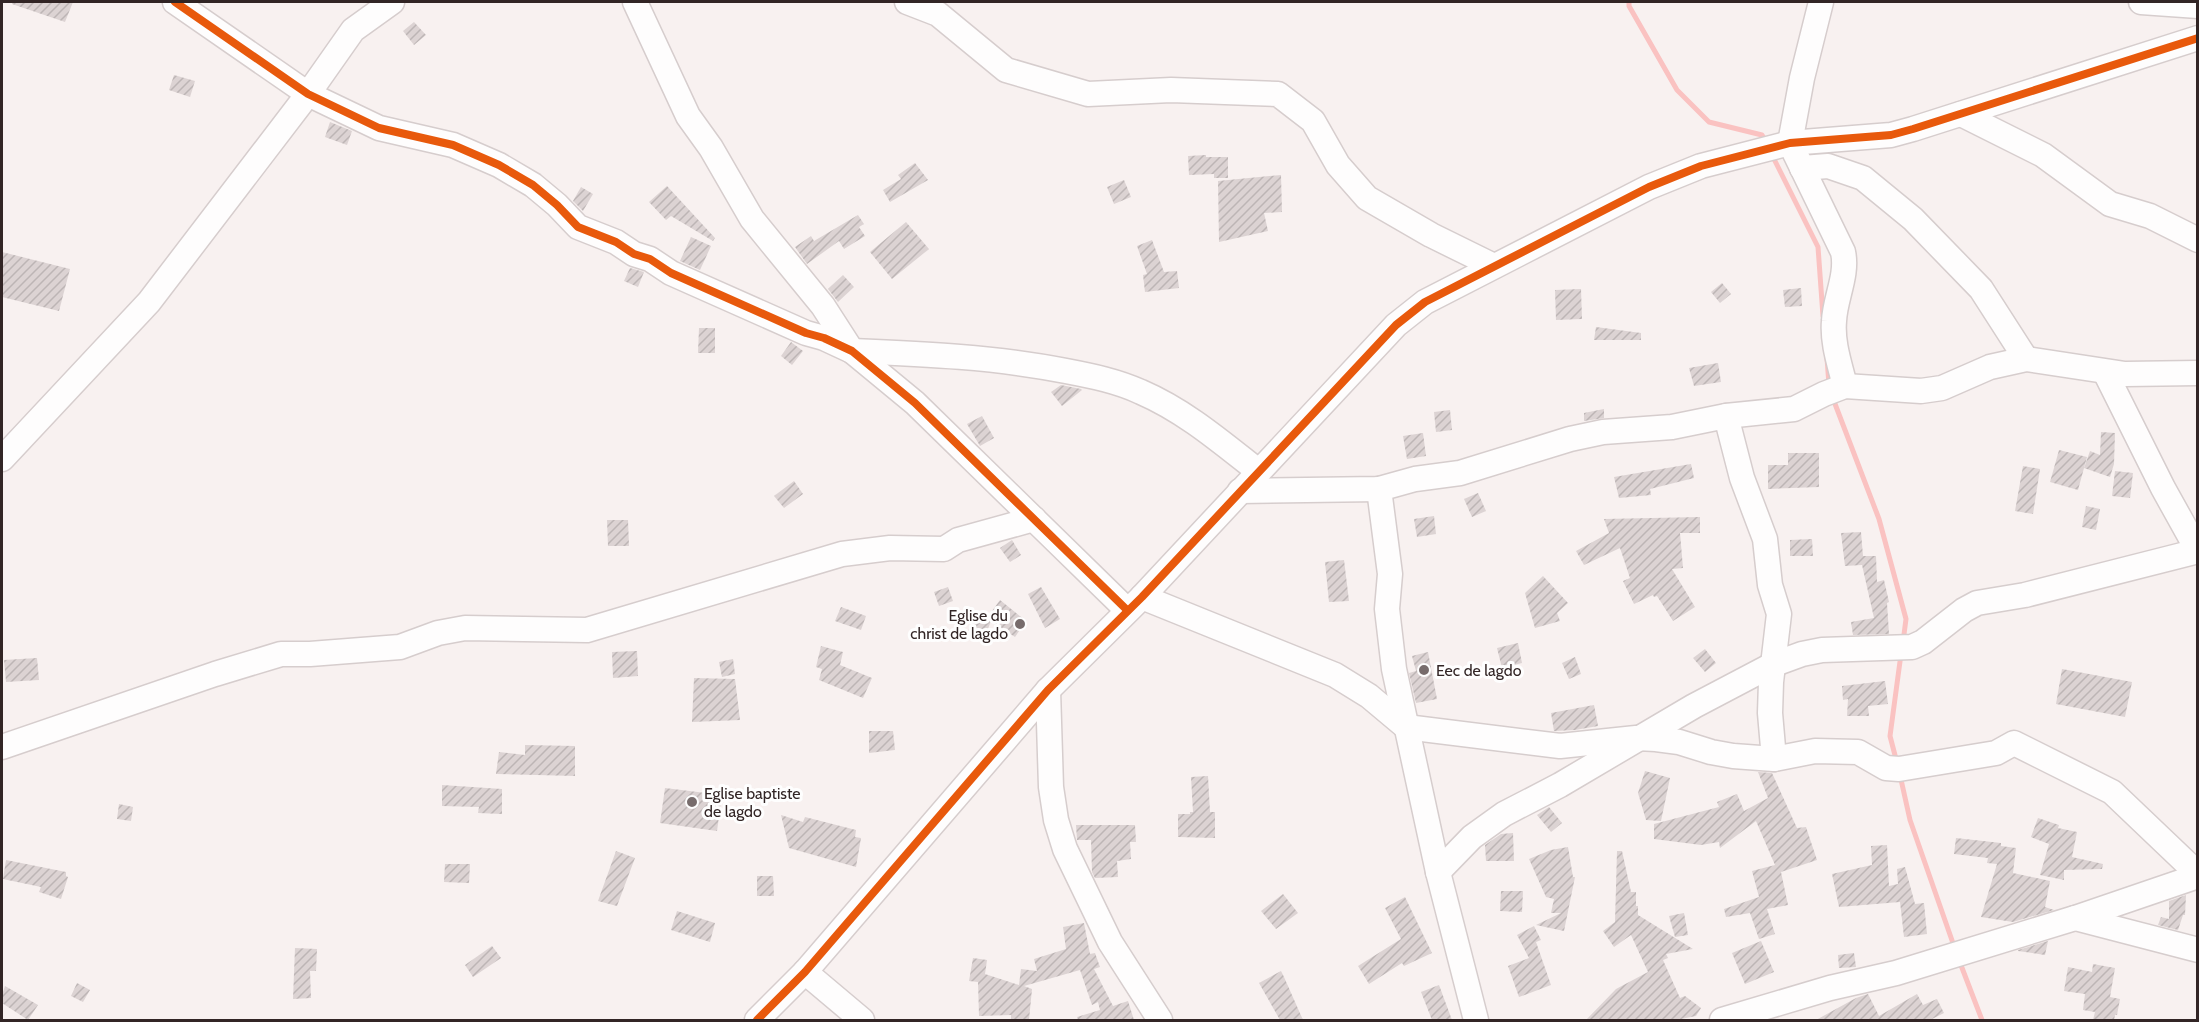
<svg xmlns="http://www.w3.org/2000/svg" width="2199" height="1022" font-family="Cabin,sans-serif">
	<defs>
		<pattern id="building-hatch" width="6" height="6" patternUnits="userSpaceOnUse" patternTransform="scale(1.5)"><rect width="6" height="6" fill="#dcd3d3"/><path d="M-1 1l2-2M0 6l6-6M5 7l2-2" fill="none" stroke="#bdb5b5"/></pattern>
	</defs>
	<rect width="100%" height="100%" fill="#f8f1f0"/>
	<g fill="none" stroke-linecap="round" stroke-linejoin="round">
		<g stroke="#fac2c1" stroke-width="5">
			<polyline points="1629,2 1629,6 1677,90 1709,122 1762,135 1766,142"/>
			<polyline points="1771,153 1818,247 1823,316"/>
			<polyline points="1827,358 1829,385"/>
			<polyline points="1832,396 1879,519 1906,619 1903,642"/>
			<polyline points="1897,763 1890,736 1901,654"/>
			<polyline points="1900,775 1910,820 1955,949"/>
			<polyline points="1959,960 1982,1020"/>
		</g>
	</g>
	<g fill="url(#building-hatch)">
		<polygon points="12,2 73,2 65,22 12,4"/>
		<polygon points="414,22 426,35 414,45 403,31"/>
		<polygon points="174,75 195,81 190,97 169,90"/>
		<polygon points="330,122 352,131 347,145 325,137"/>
		<polygon points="1206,155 1206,157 1228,157 1228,178 1214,178 1214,174 1189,175 1188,156"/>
		<polygon points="915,163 928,180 890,202 883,190 901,179 898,175"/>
		<polygon points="1281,175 1282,212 1264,213 1268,231 1219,242 1218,181"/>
		<polygon points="1124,180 1131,197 1114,204 1107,187"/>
		<polygon points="667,186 715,238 713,241 671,216 666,220 649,202"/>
		<polygon points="581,187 593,194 583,211 573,201"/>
		<polygon points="858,215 864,224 859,227 865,236 844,249 839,241 807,264 795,247 811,236 814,241"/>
		<polygon points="906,222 929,249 892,279 870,252"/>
		<polygon points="691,237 711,246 700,270 680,261"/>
		<polygon points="1152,240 1164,272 1177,271 1179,288 1145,292 1143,275 1147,274 1137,246"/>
		<polygon points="2,252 70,269 59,311 2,297"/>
		<polygon points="630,268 644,272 638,287 624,281"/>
		<polygon points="843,275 854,287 838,302 828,289"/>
		<polygon points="1722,283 1731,294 1720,303 1711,292"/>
		<polygon points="1801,288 1802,306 1785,307 1783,290"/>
		<polygon points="1581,289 1582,319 1556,320 1555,290"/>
		<polygon points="1596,327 1641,333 1641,340 1594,340"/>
		<polygon points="699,328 715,328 715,353 698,353"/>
		<polygon points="791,342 803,351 792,365 781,356"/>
		<polygon points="1718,363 1721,382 1694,386 1689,368"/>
		<polygon points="1061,385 1081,389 1082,390 1062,406 1051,392"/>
		<polygon points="1604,409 1604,418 1584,421 1584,413"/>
		<polygon points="1450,410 1452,430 1436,432 1434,412"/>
		<polygon points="982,416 994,438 980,446 967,424"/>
		<polygon points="2101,432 2115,433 2114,464 2110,477 2084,468 2090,451 2100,455"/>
		<polygon points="1423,433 1426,456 1407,459 1403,436"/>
		<polygon points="2059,450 2087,457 2078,490 2050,482"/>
		<polygon points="1788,453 1819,453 1819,487 1768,489 1768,465 1788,465"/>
		<polygon points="1691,464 1694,478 1650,489 1651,495 1619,498 1614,477"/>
		<polygon points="2023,466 2040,469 2033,514 2015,511"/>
		<polygon points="2115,471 2133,473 2130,498 2112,496"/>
		<polygon points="794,481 803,494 784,508 774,496"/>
		<polygon points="1478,493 1486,511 1472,517 1464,499"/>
		<polygon points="2086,506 2100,509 2096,530 2082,527"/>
		<polygon points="1434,516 1436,534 1417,537 1414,519"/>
		<polygon points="1700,517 1700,533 1680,533 1683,568 1672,569 1695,607 1673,621 1657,596 1654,597 1653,595 1634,604 1623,581 1630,578 1620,548 1584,565 1576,551 1609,533 1604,519"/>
		<polygon points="607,520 628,520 629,546 608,546"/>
		<polygon points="1861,532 1863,556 1876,556 1877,582 1884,580 1889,602 1887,603 1889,634 1853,635 1851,622 1874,618 1862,565 1845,566 1841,533"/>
		<polygon points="1812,539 1813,556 1790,556 1790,540"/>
		<polygon points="1012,540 1021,555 1010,562 1000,548"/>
		<polygon points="1344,560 1349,601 1329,602 1325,562"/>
		<polygon points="1543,576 1568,603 1557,613 1560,621 1535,628 1525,593"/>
		<polygon points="948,587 953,601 939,606 934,592"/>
		<polygon points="1041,587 1060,619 1045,628 1028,594"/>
		<polygon points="1000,600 1026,621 1015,637 991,621 983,642 966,636 975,615 990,620 987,618"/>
		<polygon points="841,607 866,616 861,630 835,621"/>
		<polygon points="1518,643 1522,663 1502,668 1497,648"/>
		<polygon points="821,646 843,652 840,665 872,678 863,698 819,680 822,669 816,667"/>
		<polygon points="1705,649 1716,663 1705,672 1693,658"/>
		<polygon points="637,651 638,676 613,678 612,652"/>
		<polygon points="1428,652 1437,699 1416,703 1409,673 1416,671 1412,656"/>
		<polygon points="1575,657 1581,674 1569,679 1562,663"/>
		<polygon points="37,658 39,680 6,682 4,660"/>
		<polygon points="733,659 735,674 722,677 719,662"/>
		<polygon points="2062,669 2132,682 2125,717 2056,704"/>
		<polygon points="694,678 735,679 740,720 692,722"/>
		<polygon points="1885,681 1888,704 1868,706 1869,716 1847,716 1848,699 1843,700 1842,686"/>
		<polygon points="1594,705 1598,726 1575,730 1554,731 1551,713"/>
		<polygon points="869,731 893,731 895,750 869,753"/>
		<polygon points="525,745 575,746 575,776 496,774 499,752 525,755"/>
		<polygon points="1645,771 1670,778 1661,821 1646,820 1638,793"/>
		<polygon points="1758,772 1772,773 1797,828 1806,827 1817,860 1781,872 1788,905 1767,909 1775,934 1759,939 1750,913 1726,917 1724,909 1759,897 1752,871 1775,865 1756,821 1720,848 1719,842 1701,845 1654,839 1654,824 1719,807 1717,802 1737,794 1744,811 1768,798"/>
		<polygon points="1208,776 1210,812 1215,812 1215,838 1178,837 1178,814 1190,814 1190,812 1193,812 1191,777"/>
		<polygon points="442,785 502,789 502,814 478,813 479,807 442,806"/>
		<polygon points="665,788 722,795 717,831 660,823"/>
		<polygon points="119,804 133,807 131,821 117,819"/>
		<polygon points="1549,807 1562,823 1551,832 1537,815"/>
		<polygon points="781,815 803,822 805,817 856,830 855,837 861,838 856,867 789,848"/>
		<polygon points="2038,818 2059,825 2058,828 2077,832 2072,857 2103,864 2102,869 2064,870 2064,880 2040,875 2049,844 2031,837"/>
		<polygon points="1076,825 1135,825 1136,842 1130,842 1131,859 1117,861 1118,877 1095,878 1092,872 1091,840 1077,840"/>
		<polygon points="1513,833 1514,861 1486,861 1485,845 1501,834"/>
		<polygon points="1956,838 2001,843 2001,846 2016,848 2013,873 2050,881 2045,907 2054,910 2013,922 1981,917 1997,864 1987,863 1988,858 1954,854"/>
		<polygon points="1887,845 1889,886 1898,884 1897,869 1905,867 1915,904 1924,903 1927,934 1904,937 1900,902 1839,907 1832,874 1872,865 1871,846"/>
		<polygon points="1568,847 1573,877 1575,877 1564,931 1536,925 1561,913 1551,913 1554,899 1546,897 1529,859 1551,850"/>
		<polygon points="616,851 635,858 617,906 598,901"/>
		<polygon points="1617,851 1622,851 1631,892 1636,892 1636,906 1638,906 1638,915 1693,949 1666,954 1668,958 1663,960 1680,998 1685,996 1701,1008 1696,1016 1676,1020 1586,1020 1616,989 1648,972 1631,935 1614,947 1603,931 1615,922"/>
		<polygon points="6,860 66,872 66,876 68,877 61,899 39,892 41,887 3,879"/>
		<polygon points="445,864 470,864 469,883 444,882"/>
		<polygon points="757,876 773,876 774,896 757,896"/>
		<polygon points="1501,891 1523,891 1522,912 1500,911"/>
		<polygon points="1283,894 1298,913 1276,929 1261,911"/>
		<polygon points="2186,895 2185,915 2183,915 2178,930 2158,925 2161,917 2169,919 2169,901"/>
		<polygon points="1405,897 1432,953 1404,966 1402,963 1369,984 1358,966 1401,939 1385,908"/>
		<polygon points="677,911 715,923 710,942 671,930"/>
		<polygon points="1684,913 1688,935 1675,937 1669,916"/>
		<polygon points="1084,923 1090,954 1095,953 1100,967 1094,969 1113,1006 1128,1001 1134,1020 1078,1020 1077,1017 1100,1010 1098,1002 1092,1005 1080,970 1024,986 1032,989 1029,1020 1011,1019 1011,1015 979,1016 978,982 969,981 973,958 987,960 985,974 1019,985 1021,969 1037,971 1034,959 1066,949 1063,927"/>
		<polygon points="1534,926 1541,940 1536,942 1551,985 1519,997 1508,966 1529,958 1517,935"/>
		<polygon points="1761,941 1774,972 1745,984 1732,953"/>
		<polygon points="2048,941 2045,955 2018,951 2018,950"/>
		<polygon points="492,946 501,958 473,977 465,965"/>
		<polygon points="295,948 317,949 316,971 310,971 311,998 293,999"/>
		<polygon points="1854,953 1856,967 1839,968 1838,955"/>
		<polygon points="2093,964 2115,968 2110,997 2120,999 2117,1015 2115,1015 2114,1020 2093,1020 2095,1012 2083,1010 2085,994 2064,991 2068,967 2092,972"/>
		<polygon points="1281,971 1284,977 1303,1020 1280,1020 1259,983"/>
		<polygon points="77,983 90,990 83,1002 71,996"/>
		<polygon points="1439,985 1452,1020 1432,1020 1421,992"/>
		<polygon points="5,986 38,1005 28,1020 2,1003 2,995"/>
		<polygon points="1868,994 1879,1016 1917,994 1923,1005 1937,999 1944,1013 1930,1020 1816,1020 1856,998"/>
	</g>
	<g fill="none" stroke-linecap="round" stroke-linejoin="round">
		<g stroke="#d6cdcd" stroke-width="27">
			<g id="minor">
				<polyline points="175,2 308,94 379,128 453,145 499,165 533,185 557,205 578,227 616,242 634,254 650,259 671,273 806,333 824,338 852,351 915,403 1127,610"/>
				<polyline points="635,2 688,116 711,148 752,219 823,306 852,351"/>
				<polyline points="907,2 938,14 1006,70 1088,94 1171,90 1278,94 1313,121 1338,165 1367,198 1431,235 1494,266"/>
				<path d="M1821,2L1802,78L1790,143L1843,252C1848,275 1835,298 1834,321C1832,343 1840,365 1845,386"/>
				<polyline points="2141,2 2198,6"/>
				<polyline points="1961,114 2043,155 2110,204 2150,216 2198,240"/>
				<polyline points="1802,168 1828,166 1863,178 1913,219 1981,289 2026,359"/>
				<path d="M852,351C924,354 996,357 1066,371C1092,376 1117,381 1141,392C1185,411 1221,442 1258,471"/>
				<polyline points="2105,372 2163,488 2198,551"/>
				<polyline points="1726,416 1742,478 1765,539 1770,585 1779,614 1771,682 1770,713 1774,759"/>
				<polyline points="2,459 149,302 308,94 353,30 392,2"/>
				<polyline points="1379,489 1390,574 1387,609 1394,669 1438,872 1476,1020"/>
				<polyline points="1240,491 1379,489 1415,479 1460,473 1570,439 1603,432 1672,427 1726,416 1794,409 1824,394 1845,386 1921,391 1942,388 1990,367 2026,359 2125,374 2198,373"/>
				<polyline points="1142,597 1335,675 1369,696 1406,727 1560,746 1636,738 1656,739 1679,742 1711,752 1733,756 1774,759 1815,751 1858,752 1886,768 1899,769 1996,753 2014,743 2112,792 2198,874"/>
				<polyline points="1048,690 1051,787 1056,820 1065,849 1110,942 1160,1020"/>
				<polyline points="2,747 215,674 281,654 310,654 400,647 438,633 465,628 587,630 842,554 890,548 944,549 958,540 1034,519"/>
				<polyline points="1438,872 1472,837 1504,814 1560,785 1694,706 1772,665 1802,654 1822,650 1912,647 1923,642 1964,610 1977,603 2025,595 2198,551"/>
				<polyline points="2075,918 2198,950"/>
				<polyline points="805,972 862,1020"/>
				<polyline points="757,1020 805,972 1048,690 1142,597 1396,325 1425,302 1649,187 1701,166 1790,143 1891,135 1913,129 2198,38"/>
				<polyline points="1722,1020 1830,988 1896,973 2075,918 2198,876"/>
			</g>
		</g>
		<use href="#minor" stroke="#fefdfd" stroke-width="24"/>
		<g stroke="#fefefe" stroke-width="11">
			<g id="cycleway">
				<polyline points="175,2 308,94 379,128 453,145 499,165 533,185 557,205 578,227 616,242 634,254 650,259 671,273 806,333 824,338 852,351 915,403 1127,610"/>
				<polyline points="757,1020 805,972 1048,690 1142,597 1396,325 1425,302 1649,187 1701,166 1790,143 1891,135 1913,129 2198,38"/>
			</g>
		</g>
		<use href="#cycleway" stroke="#e8590c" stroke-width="8"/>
	</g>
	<g fill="#776c6c" stroke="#fefefe" stroke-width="2">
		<circle cx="1020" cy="624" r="6"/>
		<circle cx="1424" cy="670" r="6"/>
		<circle cx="692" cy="802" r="6"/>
	</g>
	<g text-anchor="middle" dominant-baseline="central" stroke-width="6" stroke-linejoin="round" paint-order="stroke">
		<g font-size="16" fill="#322525" stroke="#fefefe" text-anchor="start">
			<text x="1008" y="615" text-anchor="end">Eglise du<tspan x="1008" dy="18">christ de lagdo</tspan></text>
			<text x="1436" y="670">Eec de lagdo</text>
			<text x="704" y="793">Eglise baptiste<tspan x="704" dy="18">de lagdo</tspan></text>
		</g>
	</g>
	<rect width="2199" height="1022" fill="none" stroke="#322525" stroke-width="6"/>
</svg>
